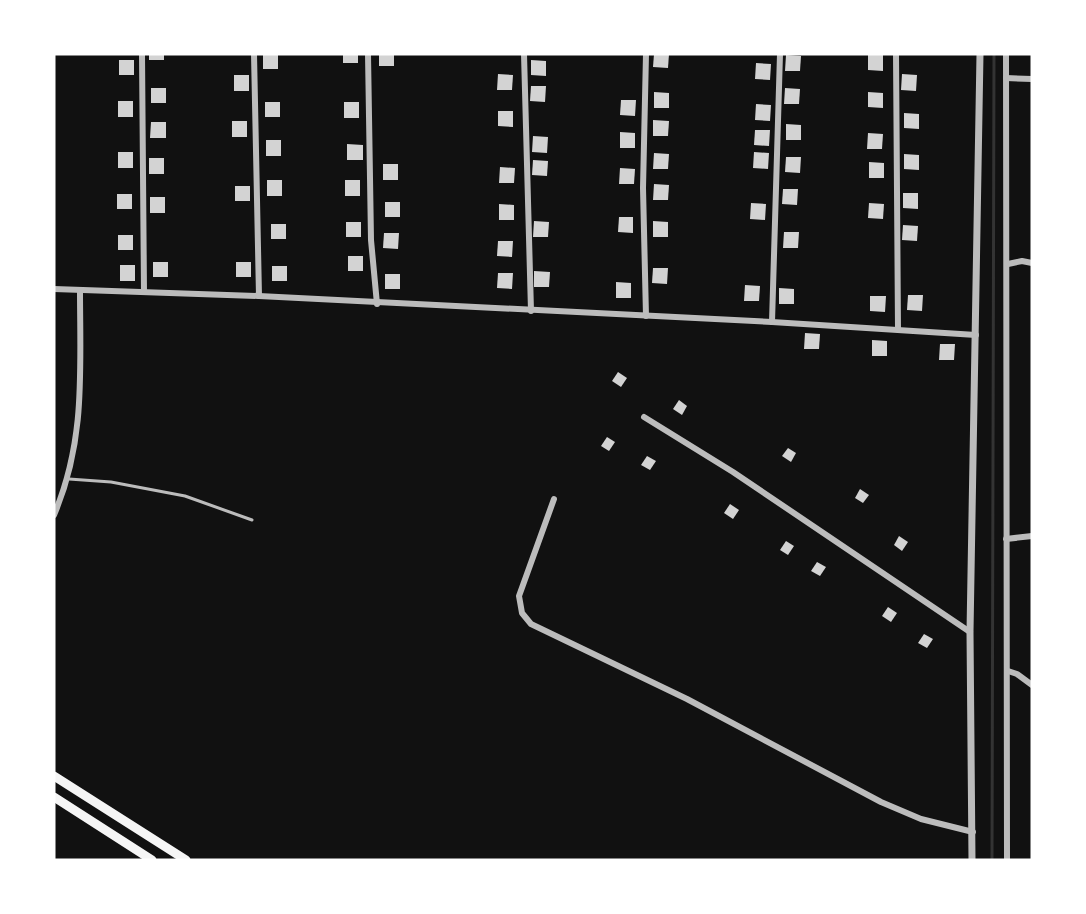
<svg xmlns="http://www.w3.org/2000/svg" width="1086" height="914" font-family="'Noto Sans',sans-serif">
	<rect width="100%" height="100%" fill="#111"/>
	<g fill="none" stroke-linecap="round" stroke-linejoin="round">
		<polyline stroke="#333" stroke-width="3" points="992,860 994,54"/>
	</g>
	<g fill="#d3d3d3">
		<rect x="149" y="54" width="15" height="6"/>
		<rect x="263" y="54" width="15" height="15"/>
		<rect x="343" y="54" width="15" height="9"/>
		<rect x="379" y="54" width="15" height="12"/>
		<polygon points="654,54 669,54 668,68 653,67"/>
		<polygon points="786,55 801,56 800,71 785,71"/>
		<polygon points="868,55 883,55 883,71 868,70"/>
		<rect x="119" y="60" width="15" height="15"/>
		<polygon points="531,60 546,61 546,76 531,75"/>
		<polygon points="756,63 771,64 770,80 755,79"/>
		<polygon points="498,74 513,75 512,90 497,90"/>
		<polygon points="902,74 917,75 916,91 901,90"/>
		<rect x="234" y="75" width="15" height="16"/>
		<polygon points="531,86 546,86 545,102 530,101"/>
		<rect x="151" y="88" width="15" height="15"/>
		<polygon points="785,88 800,89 799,104 784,104"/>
		<polygon points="654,92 669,93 669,108 654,108"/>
		<polygon points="868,92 883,93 883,108 868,107"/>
		<polygon points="621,100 636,100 635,116 620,115"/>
		<rect x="118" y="101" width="15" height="16"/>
		<rect x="265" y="102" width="15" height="15"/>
		<rect x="344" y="102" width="15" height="16"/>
		<polygon points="756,104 771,105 770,121 755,120"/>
		<polygon points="498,111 513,111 513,127 498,126"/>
		<polygon points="904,113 919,114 919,129 904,128"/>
		<polygon points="653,120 669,121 668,136 653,136"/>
		<rect x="232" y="121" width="15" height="16"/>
		<polygon points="151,122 166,122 166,138 150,138"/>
		<polygon points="786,124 801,125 801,140 786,140"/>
		<polygon points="755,130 770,130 769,146 754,145"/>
		<polygon points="620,132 635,133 635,148 620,148"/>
		<polygon points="868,133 883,134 882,149 867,149"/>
		<polygon points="533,136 548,137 547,153 532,152"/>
		<rect x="266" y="140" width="15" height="16"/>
		<polygon points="347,144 363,145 363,160 347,160"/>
		<rect x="118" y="152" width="15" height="16"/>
		<polygon points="754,152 769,153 768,169 753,168"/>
		<polygon points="654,153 669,154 668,169 653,169"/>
		<polygon points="904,154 919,155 919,170 904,169"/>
		<polygon points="786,157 801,157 800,173 785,172"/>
		<rect x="149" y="158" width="15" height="16"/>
		<polygon points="533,160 548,161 547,176 532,175"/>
		<polygon points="869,162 884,163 884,178 869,178"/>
		<rect x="383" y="164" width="15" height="16"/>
		<polygon points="500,167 515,168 514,183 499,183"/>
		<polygon points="620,168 635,169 634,184 619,184"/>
		<rect x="267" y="180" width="15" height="16"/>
		<rect x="345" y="180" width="15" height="16"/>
		<polygon points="654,184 669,185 668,200 653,200"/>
		<rect x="235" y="186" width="15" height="15"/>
		<polygon points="783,189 798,189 797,205 782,204"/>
		<polygon points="903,193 918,193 918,209 903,208"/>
		<rect x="117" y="194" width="15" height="15"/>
		<rect x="150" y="197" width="15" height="16"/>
		<rect x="385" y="202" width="15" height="15"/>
		<polygon points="751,203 766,204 765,220 750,219"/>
		<polygon points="869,203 884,204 883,219 868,218"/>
		<polygon points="499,204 514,205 514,220 499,220"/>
		<polygon points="619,217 633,217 633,233 618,232"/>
		<polygon points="534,221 549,222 548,237 533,237"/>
		<polygon points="653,221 668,222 668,237 653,237"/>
		<rect x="346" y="222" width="15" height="15"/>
		<rect x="271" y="224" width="15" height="15"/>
		<polygon points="903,225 918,226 917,241 902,240"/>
		<polygon points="784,232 799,232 798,248 783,248"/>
		<polygon points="384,233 399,233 398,249 383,248"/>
		<rect x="118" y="235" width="15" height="15"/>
		<polygon points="498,241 513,241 512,257 497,256"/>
		<rect x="348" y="256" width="15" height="15"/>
		<rect x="153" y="262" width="15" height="15"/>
		<rect x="236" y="262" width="15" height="15"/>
		<rect x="120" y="265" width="15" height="16"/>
		<rect x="272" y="266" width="15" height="15"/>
		<polygon points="653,268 668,268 667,284 652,283"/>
		<polygon points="534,271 550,272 549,287 534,287"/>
		<polygon points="498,273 513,273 512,289 497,288"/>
		<rect x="385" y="274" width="15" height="15"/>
		<polygon points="616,282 631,283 631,298 616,298"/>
		<polygon points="745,285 760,286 759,301 744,301"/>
		<polygon points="779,288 794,289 794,304 779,304"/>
		<polygon points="908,295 923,295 922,311 907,310"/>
		<polygon points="870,296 886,296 885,312 870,311"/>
		<polygon points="805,333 820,334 819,349 804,349"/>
		<polygon points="872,340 887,341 887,356 872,356"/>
		<polygon points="940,344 955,344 954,360 939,360"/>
		<polygon points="618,372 627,378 621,387 612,381"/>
		<polygon points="679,400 687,406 682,415 673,409"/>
		<polygon points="607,437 615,442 609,451 601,446"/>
		<polygon points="788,448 796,453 791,462 782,456"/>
		<polygon points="647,456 656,461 650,470 641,465"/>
		<polygon points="860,489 869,495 863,503 855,498"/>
		<polygon points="730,504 739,510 733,519 724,513"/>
		<polygon points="899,536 908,542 902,551 894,545"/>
		<polygon points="786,541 794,546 788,555 780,550"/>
		<polygon points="817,562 826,567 820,576 811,571"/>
		<polygon points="888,607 897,613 891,622 882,616"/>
		<polygon points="924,634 933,639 927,648 918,643"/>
	</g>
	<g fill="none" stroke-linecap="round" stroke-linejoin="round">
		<polyline stroke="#bcbcbc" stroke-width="3" points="69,479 111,482 185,496 252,520"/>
		<g stroke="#bcbcbc" stroke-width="6">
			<polyline points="142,54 144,292"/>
			<polyline points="254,54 259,296"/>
			<polyline points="368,54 371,240 377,304"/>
			<polyline points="524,54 531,311"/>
			<polyline points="646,54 643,188 646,316"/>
			<polyline points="896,54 898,329"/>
			<polyline points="1006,54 1007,860"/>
			<polyline points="1006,78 1032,79"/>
			<polyline points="1008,264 1022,261 1032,263"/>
			<polyline points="54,289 259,296 772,322 976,335"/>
			<polyline points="772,322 780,54"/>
			<polyline points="644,417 733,472 970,632"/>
			<polyline points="554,499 519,596 522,613 531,624 687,699 881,802 921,819 973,832"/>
			<path d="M54,515C86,440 80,370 80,290"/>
			<polyline points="1006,539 1032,536"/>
			<polyline points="1008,671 1017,674 1032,685"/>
		</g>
		<polyline stroke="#bcbcbc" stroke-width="7" points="972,860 970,632 980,54"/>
		<g stroke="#f5f5f5" stroke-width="9">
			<polyline points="54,776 186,860"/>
			<polyline points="54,797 152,860"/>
		</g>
	</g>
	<rect width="1086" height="914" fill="none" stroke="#ffffff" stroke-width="111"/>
</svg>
